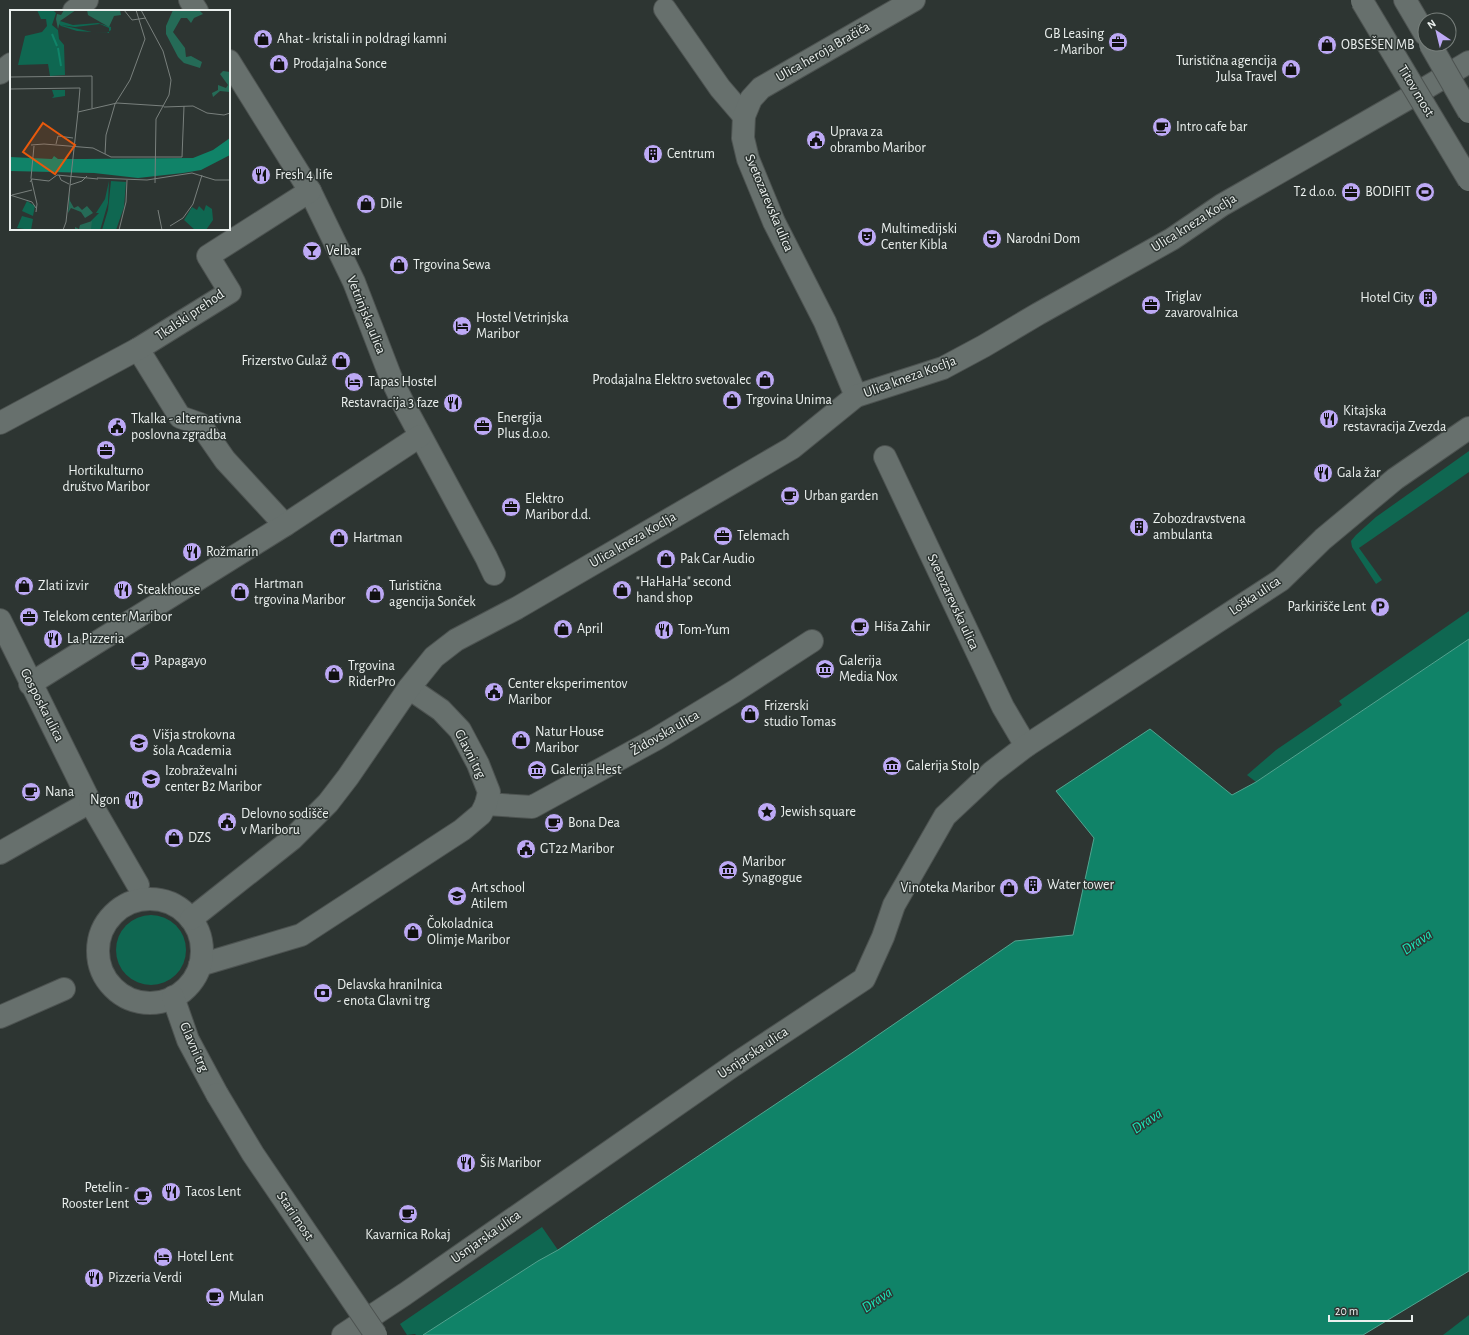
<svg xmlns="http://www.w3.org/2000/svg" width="1469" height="1335" font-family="'Alegreya Sans',sans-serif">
	<rect width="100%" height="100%" fill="#2d3532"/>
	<g fill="#0f6751">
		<polygon points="1469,451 1469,472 1359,548 1382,580 1376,584 1352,547 1351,541 1356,535 1376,517"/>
		<polygon points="1469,611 1469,639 1256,782 1247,775 1276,750 1342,705 1339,701"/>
		<circle cx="151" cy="950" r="35"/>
		<polygon points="542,1227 558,1250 538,1261 423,1335 416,1335 415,1334 407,1335 400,1324"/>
		<polygon points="1469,1315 1469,1335 1443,1335"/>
	</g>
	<polygon fill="#108368" stroke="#52a490" points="1469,639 1469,1271 1363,1335 423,1335 538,1261 558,1250 849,1055 1015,941 1073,935 1094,838 1056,791 1150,729 1232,795 1256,782"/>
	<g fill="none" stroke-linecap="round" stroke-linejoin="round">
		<g stroke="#4d5351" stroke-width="24">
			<g id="pedestrian">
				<polyline points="190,0 197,11"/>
				<polyline points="74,11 87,0"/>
				<polyline points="229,61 310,191 354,282 391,378 404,405 486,557 494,574"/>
				<polyline points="0,73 11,64"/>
				<polyline points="138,349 180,417 200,424 225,460 285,525"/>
				<polyline points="0,423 138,349 230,292 208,256 310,191"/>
				<polyline points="885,457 1003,707 1026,746"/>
				<polyline points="0,620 90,802 0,853"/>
				<polyline points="30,684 285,525 420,436"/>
				<polyline points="90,802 138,885"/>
				<polyline points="0,1017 64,989"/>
			</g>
		</g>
		<g stroke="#4d5351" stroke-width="24">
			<g id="minor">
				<polyline points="665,9 720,88 744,116"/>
				<polyline points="486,804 532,807 656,739 735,691 812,641"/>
				<polyline points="200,965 301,935 462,830 481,814 486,804 489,792 478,764 460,730 441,710 409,688"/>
				<polyline points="343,1335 405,1294 734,1065 864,979 883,937 894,905 945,816 992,772 1026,746 1281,580 1323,539 1395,479 1469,428"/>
			</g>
		</g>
		<g stroke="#4d5351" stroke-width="24">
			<g id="tertiary">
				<polyline points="856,396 825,322 774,222 748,159 743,138 744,116 751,99 761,88 914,0"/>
				<circle cx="150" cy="951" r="52"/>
				<polyline points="191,919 292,839 328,803 348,777 409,688 434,657 456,640 517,608 792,448 856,396 943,368 984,346 1038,314 1172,239 1222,205 1414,95 1469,62"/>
				<polyline points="173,997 188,1040 217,1094"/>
			</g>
		</g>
		<g stroke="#4d5351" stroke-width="24">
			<polyline id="secondary" points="1405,0 1425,34"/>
		</g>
		<use href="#pedestrian" stroke="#67706d" stroke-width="22"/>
		<use href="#minor" stroke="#67706d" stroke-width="22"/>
		<use href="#tertiary" stroke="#67706d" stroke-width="22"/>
		<use href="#secondary" stroke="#67706d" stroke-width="22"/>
		<g stroke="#4d5351" stroke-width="24" stroke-linecap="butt">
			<polyline id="tertiary-bridge" points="217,1094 253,1154 376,1335"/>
		</g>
		<g stroke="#4d5351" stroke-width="24" stroke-linecap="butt">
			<g id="secondary-bridge">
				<polyline points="1362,1 1469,180"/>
				<polyline points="1430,44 1469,112"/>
			</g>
		</g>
		<use href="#tertiary-bridge" stroke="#67706d" stroke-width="22"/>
		<use href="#secondary-bridge" stroke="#67706d" stroke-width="22"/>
	</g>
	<defs>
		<g id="shop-disc" transform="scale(1)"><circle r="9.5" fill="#bda9f5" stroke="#2d3532"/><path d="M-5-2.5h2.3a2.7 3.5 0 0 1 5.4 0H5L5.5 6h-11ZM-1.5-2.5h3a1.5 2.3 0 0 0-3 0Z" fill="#111"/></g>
		<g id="office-disc" transform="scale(1)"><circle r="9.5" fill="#bda9f5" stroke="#2d3532"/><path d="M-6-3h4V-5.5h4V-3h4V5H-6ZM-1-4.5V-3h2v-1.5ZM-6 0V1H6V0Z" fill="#111"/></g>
		<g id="cafe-disc" transform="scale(1)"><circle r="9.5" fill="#bda9f5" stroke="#2d3532"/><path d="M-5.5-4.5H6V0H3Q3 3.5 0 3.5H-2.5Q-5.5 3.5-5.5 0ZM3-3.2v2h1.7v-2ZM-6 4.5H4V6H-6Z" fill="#111"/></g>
		<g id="civic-disc" transform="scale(1)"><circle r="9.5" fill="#bda9f5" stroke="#2d3532"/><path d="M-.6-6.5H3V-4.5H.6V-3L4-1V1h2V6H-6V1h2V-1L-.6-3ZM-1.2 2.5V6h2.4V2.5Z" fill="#111"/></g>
		<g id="building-disc" transform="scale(1)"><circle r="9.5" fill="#bda9f5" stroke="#2d3532"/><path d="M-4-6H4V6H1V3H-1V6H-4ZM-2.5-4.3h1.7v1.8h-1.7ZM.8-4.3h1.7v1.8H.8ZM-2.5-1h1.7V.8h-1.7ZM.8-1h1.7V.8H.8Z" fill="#111"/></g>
		<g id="restaurant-disc" transform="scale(1)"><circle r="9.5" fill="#bda9f5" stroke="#2d3532"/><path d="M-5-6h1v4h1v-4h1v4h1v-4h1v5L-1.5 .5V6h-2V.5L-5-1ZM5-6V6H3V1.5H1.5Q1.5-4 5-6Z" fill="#111"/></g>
		<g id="stadium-disc" transform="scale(1)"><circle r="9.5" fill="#bda9f5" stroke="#2d3532"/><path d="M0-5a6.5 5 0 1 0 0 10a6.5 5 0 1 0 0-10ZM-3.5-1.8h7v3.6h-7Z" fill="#111"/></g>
		<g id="theatre-disc" transform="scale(1)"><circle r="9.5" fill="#bda9f5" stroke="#2d3532"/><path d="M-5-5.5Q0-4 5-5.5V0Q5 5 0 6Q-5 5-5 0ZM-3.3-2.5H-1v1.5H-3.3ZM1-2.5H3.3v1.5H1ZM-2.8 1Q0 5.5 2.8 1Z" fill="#111"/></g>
		<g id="bar-disc" transform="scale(1)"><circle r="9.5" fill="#bda9f5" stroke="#2d3532"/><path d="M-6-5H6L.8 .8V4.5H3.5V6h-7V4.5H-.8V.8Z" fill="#111"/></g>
		<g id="hotel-disc" transform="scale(1)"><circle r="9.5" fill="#bda9f5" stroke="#2d3532"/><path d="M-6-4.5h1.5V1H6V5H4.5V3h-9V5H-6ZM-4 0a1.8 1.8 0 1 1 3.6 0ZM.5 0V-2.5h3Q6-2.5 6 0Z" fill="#111"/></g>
		<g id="parking-disc" transform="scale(1)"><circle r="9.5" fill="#bda9f5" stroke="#2d3532"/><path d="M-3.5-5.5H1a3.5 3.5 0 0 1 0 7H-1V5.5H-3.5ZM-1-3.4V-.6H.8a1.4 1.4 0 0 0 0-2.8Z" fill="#111"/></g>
		<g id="museum-disc" transform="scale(1)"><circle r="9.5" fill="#bda9f5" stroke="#2d3532"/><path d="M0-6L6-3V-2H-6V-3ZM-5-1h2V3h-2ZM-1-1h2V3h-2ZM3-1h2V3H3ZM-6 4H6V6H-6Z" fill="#111"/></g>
		<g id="university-disc" transform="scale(1)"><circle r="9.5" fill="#bda9f5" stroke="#2d3532"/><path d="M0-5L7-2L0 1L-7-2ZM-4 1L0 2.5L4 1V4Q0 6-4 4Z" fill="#111"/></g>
		<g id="school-disc" transform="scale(1)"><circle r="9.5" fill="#bda9f5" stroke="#2d3532"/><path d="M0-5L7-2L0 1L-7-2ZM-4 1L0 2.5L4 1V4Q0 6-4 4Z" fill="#111"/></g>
		<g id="sight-disc" transform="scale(1)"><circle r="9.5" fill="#bda9f5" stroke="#2d3532"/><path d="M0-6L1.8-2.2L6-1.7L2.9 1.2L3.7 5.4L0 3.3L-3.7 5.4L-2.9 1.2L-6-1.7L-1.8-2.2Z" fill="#111"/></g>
		<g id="bank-disc" transform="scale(1)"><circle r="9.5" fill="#bda9f5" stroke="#2d3532"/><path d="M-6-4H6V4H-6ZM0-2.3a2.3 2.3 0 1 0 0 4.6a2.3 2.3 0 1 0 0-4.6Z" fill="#111"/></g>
	</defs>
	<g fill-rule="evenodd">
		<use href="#shop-disc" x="263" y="39"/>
		<use href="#office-disc" x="1118" y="42"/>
		<use href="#shop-disc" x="1327" y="45"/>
		<use href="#shop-disc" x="279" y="64"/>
		<use href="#shop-disc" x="1291" y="69"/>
		<use href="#cafe-disc" x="1162" y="127"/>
		<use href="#civic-disc" x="816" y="140"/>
		<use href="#building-disc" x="653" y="154"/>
		<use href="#restaurant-disc" x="261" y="175"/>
		<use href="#office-disc" x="1351" y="192"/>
		<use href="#stadium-disc" x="1425" y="192"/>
		<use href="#shop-disc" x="366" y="204"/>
		<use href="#theatre-disc" x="867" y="237"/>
		<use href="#theatre-disc" x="992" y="239"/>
		<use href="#bar-disc" x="312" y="251"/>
		<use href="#shop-disc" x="399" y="265"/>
		<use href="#building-disc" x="1428" y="298"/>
		<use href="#office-disc" x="1151" y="305"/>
		<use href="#hotel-disc" x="462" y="326"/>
		<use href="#shop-disc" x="341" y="361"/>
		<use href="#shop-disc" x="765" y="380"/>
		<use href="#hotel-disc" x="354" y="382"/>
		<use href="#shop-disc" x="732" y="400"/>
		<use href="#restaurant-disc" x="453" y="403"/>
		<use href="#restaurant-disc" x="1329" y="419"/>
		<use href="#office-disc" x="483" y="426"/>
		<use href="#civic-disc" x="117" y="427"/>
		<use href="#office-disc" x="106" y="450"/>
		<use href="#restaurant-disc" x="1323" y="473"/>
		<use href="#cafe-disc" x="790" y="496"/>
		<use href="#office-disc" x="511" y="507"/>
		<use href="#building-disc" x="1139" y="527"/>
		<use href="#office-disc" x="723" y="536"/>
		<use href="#shop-disc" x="339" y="538"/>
		<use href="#restaurant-disc" x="192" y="552"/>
		<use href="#shop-disc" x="666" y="559"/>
		<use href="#shop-disc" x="24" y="586"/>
		<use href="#restaurant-disc" x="123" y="590"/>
		<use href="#shop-disc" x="622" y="590"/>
		<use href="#shop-disc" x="240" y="592"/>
		<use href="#shop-disc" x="375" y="594"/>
		<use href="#parking-disc" x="1380" y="607"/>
		<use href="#office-disc" x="29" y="617"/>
		<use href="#cafe-disc" x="860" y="627"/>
		<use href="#shop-disc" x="563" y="629"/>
		<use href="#restaurant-disc" x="664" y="630"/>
		<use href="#restaurant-disc" x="53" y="639"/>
		<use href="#cafe-disc" x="140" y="661"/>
		<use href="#museum-disc" x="825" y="669"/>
		<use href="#shop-disc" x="334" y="674"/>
		<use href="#civic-disc" x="494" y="692"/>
		<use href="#shop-disc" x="750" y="714"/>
		<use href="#shop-disc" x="521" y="740"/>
		<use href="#university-disc" x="139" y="743"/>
		<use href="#museum-disc" x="892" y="766"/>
		<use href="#museum-disc" x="537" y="770"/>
		<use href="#school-disc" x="151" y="779"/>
		<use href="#cafe-disc" x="31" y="792"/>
		<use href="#restaurant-disc" x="134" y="800"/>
		<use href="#sight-disc" x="767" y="812"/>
		<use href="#civic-disc" x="227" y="822"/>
		<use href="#cafe-disc" x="554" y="823"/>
		<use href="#shop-disc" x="174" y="838"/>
		<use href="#civic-disc" x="526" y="849"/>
		<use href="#museum-disc" x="728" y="870"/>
		<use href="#building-disc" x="1033" y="885"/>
		<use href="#shop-disc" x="1009" y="888"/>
		<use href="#school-disc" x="457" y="896"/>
		<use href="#shop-disc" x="413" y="932"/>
		<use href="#bank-disc" x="323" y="993"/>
		<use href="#restaurant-disc" x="466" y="1163"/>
		<use href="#restaurant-disc" x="171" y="1192"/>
		<use href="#cafe-disc" x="143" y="1196"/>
		<use href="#cafe-disc" x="408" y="1214"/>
		<use href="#hotel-disc" x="163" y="1257"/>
		<use href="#restaurant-disc" x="94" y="1278"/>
		<use href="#cafe-disc" x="215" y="1297"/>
	</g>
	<g text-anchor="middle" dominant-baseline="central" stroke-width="3" stroke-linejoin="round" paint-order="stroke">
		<g font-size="14" fill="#ebf0ee" stroke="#2d3532" text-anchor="start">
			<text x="1104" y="34" text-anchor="end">GB Leasing<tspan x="1104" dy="16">- Maribor</tspan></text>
			<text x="277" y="39">Ahat - kristali in poldragi kamni</text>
			<text x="1341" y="45">OBSEŠEN MB</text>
			<text x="1277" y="61" text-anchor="end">Turistična agencija<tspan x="1277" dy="16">Julsa Travel</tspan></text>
			<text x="293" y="64">Prodajalna Sonce</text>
			<text x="1176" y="127">Intro cafe bar</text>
			<text x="830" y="132">Uprava za<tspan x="830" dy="16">obrambo Maribor</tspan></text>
			<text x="667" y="154">Centrum</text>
			<text x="275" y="175">Fresh 4 life</text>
			<text x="1337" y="192" text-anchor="end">T2 d.o.o.</text>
			<text x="1411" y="192" text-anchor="end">BODIFIT</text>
			<text x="380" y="204">Dile</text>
			<text x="881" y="229">Multimedijski<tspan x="881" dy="16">Center Kibla</tspan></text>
			<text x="1006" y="239">Narodni Dom</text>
			<text x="326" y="251">Velbar</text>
			<text x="413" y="265">Trgovina Sewa</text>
			<text x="1165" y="297">Triglav<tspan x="1165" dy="16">zavarovalnica</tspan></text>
			<text x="1414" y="298" text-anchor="end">Hotel City</text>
			<text x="476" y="318">Hostel Vetrinjska<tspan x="476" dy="16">Maribor</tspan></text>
			<text x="327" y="361" text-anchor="end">Frizerstvo Gulaž</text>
			<text x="751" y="380" text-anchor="end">Prodajalna Elektro svetovalec</text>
			<text x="368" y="382">Tapas Hostel</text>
			<text x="746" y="400">Trgovina Unima</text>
			<text x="439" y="403" text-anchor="end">Restavracija 3 faze</text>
			<text x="1343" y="411">Kitajska<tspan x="1343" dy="16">restavracija Zvezda</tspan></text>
			<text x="497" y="418">Energija<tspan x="497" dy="16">Plus d.o.o.</tspan></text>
			<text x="131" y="419">Tkalka - alternativna<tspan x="131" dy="16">poslovna zgradba</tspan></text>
			<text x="106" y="471" text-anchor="middle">Hortikulturno<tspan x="106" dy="16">društvo Maribor</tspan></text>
			<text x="1337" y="473">Gala žar</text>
			<text x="804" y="496">Urban garden</text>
			<text x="525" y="499">Elektro<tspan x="525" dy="16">Maribor d.d.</tspan></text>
			<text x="1153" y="519">Zobozdravstvena<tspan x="1153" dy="16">ambulanta</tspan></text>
			<text x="737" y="536">Telemach</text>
			<text x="353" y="538">Hartman</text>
			<text x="206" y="552">Rožmarin</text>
			<text x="680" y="559">Pak Car Audio</text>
			<text x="636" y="582">"HaHaHa" second<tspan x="636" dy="16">hand shop</tspan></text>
			<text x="254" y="584">Hartman<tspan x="254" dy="16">trgovina Maribor</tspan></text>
			<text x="38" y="586">Zlati izvir</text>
			<text x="389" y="586">Turistična<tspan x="389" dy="16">agencija Sonček</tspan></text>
			<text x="137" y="590">Steakhouse</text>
			<text x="1366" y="607" text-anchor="end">Parkirišče Lent</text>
			<text x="43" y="617">Telekom center Maribor</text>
			<text x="874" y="627">Hiša Zahir</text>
			<text x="577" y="629">April</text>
			<text x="678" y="630">Tom-Yum</text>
			<text x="67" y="639">La Pizzeria</text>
			<text x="154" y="661">Papagayo</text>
			<text x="839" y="661">Galerija<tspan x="839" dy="16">Media Nox</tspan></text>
			<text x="348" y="666">Trgovina<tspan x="348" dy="16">RiderPro</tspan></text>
			<text x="508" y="684">Center eksperimentov<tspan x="508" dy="16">Maribor</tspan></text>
			<text x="764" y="706">Frizerski<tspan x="764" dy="16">studio Tomas</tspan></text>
			<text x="535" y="732">Natur House<tspan x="535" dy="16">Maribor</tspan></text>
			<text x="153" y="735">Višja strokovna<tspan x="153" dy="16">šola Academia</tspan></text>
			<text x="906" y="766">Galerija Stolp</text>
			<text x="551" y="770">Galerija Hest</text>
			<text x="165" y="771">Izobraževalni<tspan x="165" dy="16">center B2 Maribor</tspan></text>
			<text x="45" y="792">Nana</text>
			<text x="120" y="800" text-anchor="end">Ngon</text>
			<text x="781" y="812">Jewish square</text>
			<text x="241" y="814">Delovno sodišče<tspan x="241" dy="16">v Mariboru</tspan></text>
			<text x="568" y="823">Bona Dea</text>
			<text x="188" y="838">DZS</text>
			<text x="540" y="849">GT22 Maribor</text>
			<text x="742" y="862">Maribor<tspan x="742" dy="16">Synagogue</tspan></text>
			<text x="1047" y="885">Water tower</text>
			<text x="471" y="888">Art school<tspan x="471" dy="16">Atilem</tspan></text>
			<text x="995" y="888" text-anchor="end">Vinoteka Maribor</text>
			<text x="427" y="924">Čokoladnica<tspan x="427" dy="16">Olimje Maribor</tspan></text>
			<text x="337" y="985">Delavska hranilnica<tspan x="337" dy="16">- enota Glavni trg</tspan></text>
			<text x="480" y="1163">Šiš Maribor</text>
			<text x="129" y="1188" text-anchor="end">Petelin -<tspan x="129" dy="16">Rooster Lent</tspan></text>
			<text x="185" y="1192">Tacos Lent</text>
			<text x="408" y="1235" text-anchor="middle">Kavarnica Rokaj</text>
			<text x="177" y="1257">Hotel Lent</text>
			<text x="108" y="1278">Pizzeria Verdi</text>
			<text x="229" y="1297">Mulan</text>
		</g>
		<g font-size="14" fill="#ebf0ee" stroke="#2d3532">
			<text transform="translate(823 52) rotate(-30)">Ulica heroja Bračiča</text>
			<text transform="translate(1416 91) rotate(59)">Titov most</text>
			<text transform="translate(769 203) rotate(67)">Svetozarevska ulica</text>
			<text transform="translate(1194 223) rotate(-32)">Ulica kneza Koclja</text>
			<text transform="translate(190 315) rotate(-34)">Tkalski prehod</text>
			<text transform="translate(366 315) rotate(68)">Vetrinjska ulica</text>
			<text transform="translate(910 377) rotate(-20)">Ulica kneza Koclja</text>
			<text transform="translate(633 540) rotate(-30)">Ulica kneza Koclja</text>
			<text transform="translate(1255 596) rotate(-34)">Loška ulica</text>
			<text transform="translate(953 602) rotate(65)">Svetozarevska ulica</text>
			<text transform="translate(42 705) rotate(63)">Gosposka ulica</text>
			<text transform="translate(665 733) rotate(-30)">Židovska ulica</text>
			<text transform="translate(470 754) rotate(63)">Glavni trg</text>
			<text transform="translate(194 1047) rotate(66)">Glavni trg</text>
			<text transform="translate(753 1053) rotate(-34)">Usnjarska ulica</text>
			<text transform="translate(295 1216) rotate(56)">Stari most</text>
			<text transform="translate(486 1237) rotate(-35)">Usnjarska ulica</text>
		</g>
		<g font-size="15" font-style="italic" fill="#1ae7b9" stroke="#2d3532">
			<text transform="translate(1417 942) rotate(-34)">Drava</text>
			<text transform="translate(1147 1121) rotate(-34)">Drava</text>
			<text transform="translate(877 1300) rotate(-34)">Drava</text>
		</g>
	</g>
	<g transform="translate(10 10)">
		<rect width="220" height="220" fill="#2d3532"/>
		<path d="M27,0H43L46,3L42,15L48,20L49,29L54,35L55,65L40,66L38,54L8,55L15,26L32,22L37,16L36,9H31ZM50,11L63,15L88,13L101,17V20L97,23L67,21L51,16L48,13ZM90,14L99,18V23L82,22L51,15L65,17ZM42,80H55V86L42,88L44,86ZM99,171L98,193L91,217L90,220H80L81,211L89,203H86L95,189ZM101,171L116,172L114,197L106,220H92L98,200ZM17,191L25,196L23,206L12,201ZM196,195L202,199L203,210L196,220H185L174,210L182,197L187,200L189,196L194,201ZM12,206L23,209L21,220L7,218Z" fill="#0f6751" fill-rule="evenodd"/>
		<path d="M54,0H66L50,11L48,19L46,9L47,4L51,5ZM77,0H110L111,5L104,6L99,17L78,5ZM163,0H189L193,4L184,8L181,13L177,8H171L163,22L175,38L176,47L181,46L192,52L190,58L174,53L168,47L156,24V16ZM213,61L220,62V82L210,81L203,87L202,83L208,80V75L216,78L218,75L210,64ZM60,182V191L64,198L68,196L72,200L77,196L83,203L75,208L71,202L61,198L58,203ZM82,211L81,219L65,220V217L69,219L70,215Z" fill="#256b57"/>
		<path d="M220,128V145L191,160L173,163L128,168L84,163L0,161V147L42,149L44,146L48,149H72L183,148L203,140Z" fill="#108368"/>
		<path fill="none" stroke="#108368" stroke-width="2" d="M42,24L47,36M48,38L51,56"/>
		<path fill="none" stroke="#79807d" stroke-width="1" d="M114,0L122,10L136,8M131,0L153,41L161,70L159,85L146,109L145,173M0,67L82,66V98M0,79L70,78L68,102M154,97L183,96L197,103L214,105L220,103M46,134L48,126L63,128M21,135L34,134L83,138L101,147H172L174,96M24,136L21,168L27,194L26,202M95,144L96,125L105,94L120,70L135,29L126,0M49,165L51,170L59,174M87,168L137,170L182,163L205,170H220M20,172L22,169L39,171L47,165L88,169M60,175L72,171L77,166M0,185L22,192L26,198M2,185L22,180M148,200L152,220M160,216L173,208L183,194L192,165M53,220L56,212L68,102L107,93L154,96M109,220L116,192L117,170"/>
		<path fill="#e8590c" fill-opacity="0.15" stroke="#e8590c" stroke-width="2" d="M33,113L65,135L45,164L13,142Z"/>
		<rect width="220" height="220" fill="none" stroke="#ebf0ee" stroke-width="2"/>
	</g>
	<g transform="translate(1437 32) rotate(325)"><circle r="19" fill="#2d3532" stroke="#79807d"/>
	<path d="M0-3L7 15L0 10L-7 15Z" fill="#bda9f5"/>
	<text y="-6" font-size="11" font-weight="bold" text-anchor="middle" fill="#ebf0ee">N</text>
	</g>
	<path d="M1329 1315v6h83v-6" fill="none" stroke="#ebf0ee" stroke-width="2"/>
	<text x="1335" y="1315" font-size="12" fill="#ebf0ee" stroke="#2d3532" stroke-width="3" paint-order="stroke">20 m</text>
</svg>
